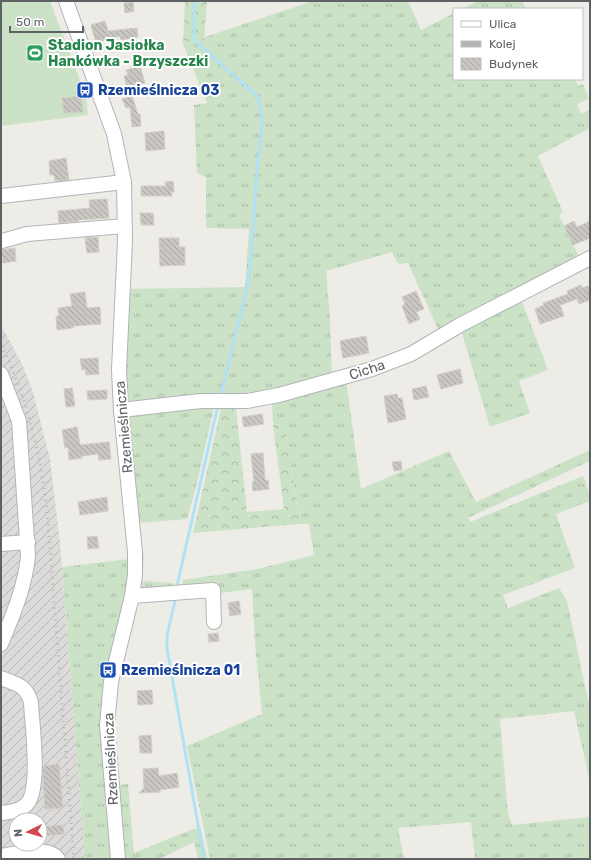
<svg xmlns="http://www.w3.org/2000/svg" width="591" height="860" font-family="Rubik,sans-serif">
	<defs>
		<pattern id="industrial-furrows" width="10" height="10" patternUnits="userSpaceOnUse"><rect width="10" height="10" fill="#dddbd9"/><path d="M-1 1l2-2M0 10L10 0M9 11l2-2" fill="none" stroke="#b6b5b4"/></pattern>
		<pattern id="grass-tufts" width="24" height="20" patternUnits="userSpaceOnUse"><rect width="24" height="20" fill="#cbe2c7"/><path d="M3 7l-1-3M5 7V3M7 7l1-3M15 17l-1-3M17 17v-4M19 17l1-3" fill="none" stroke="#a8bba5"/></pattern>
		<pattern id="forest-crowns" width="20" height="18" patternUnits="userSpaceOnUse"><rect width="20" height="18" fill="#cbe2c7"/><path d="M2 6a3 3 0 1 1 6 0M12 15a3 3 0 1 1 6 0" fill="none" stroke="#a8bba5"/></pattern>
		<pattern id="building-back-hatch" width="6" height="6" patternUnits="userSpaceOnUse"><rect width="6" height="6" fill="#cac7c3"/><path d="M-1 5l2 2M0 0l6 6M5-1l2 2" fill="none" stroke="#a7a5a2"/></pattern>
	</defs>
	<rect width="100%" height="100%" fill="#eeece7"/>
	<path fill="url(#industrial-furrows)" fill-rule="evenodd" d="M1,325L22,364L33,392L50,459L60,544L85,859H1ZM16,820H40V844H16Z"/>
	<g fill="url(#grass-tufts)">
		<polygon points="313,1 408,1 421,30 454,13 454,79 575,79 578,86 583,84 589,99 577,104 581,114 590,109 590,128 538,156 563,212 559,215 580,259 439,331 408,263 398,264 392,252 326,271 330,318 332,378 271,393 127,405 124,369 127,289 245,287 249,229 206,228 206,177 197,173 194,105 207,103 183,44 204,41 205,37"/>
		<polygon points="478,1 522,1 526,9 462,9"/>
		<polygon points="521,299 548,370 519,381 530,413 490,427 461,330"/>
		<polygon points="346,380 361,489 449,451 476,502 590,450 590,461 468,518 470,522 583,476 590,496 590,501 556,514 575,568 503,595 508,608 559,588 567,601 588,700 590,700 590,782 574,711 500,719 508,814 512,825 590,817 590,859 468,859 475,858 471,822 398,828 404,859 210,859 187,746 262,714 255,644 252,589 220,593 217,582 181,587 183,580 257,569 314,555 309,524 300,524 285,428 278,424 273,425 272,401"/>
		<polygon points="215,403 196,487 187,519 138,523 144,557 142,581 173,583 172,588 141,589 142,581 138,582 128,414"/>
		<polygon points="129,559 130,576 108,678 113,859 85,859 62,567"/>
		<polygon points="128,784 134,853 193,829 201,828 207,859 198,859 194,842 159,859 122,859 118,785"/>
	</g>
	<g fill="url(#forest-crowns)">
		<polygon points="185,1 207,1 204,41 183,44"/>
		<polygon points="222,404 232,405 236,409 247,512 284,509 273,425 278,424 285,427 300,524 193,533"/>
	</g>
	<polygon fill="#cbe2c7" points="1,1 50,1 86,96 88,115 1,126"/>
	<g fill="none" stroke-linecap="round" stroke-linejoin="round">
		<g stroke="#b1e1f4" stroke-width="3">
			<polyline points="194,1 194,38 198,44 257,96 261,109 262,124 257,170 251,259 248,283 221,396"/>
			<polyline points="177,586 218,405"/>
			<polyline points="176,597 167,635 167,648 204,859"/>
		</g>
	</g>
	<g fill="url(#building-back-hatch)" stroke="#d2cdc6">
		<polygon points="133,2 134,11 125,13 124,3"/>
		<polygon points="105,21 108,31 137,28 138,37 121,40 120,36 96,43 91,25"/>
		<polygon points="140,66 145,83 127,88 124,76 128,75 126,70"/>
		<polygon points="81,96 83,112 64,113 62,98"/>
		<polygon points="132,96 138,114 140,114 141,126 132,127 130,107 126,108 122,99"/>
		<polygon points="164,131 165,149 146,151 145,133"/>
		<polygon points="66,158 69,180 55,181 54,175 50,175 49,161"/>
		<polygon points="173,181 174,192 171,192 172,196 141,196 141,186 166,186 165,182"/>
		<polygon points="107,199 109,218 78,220 79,221 59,223 58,211 90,208 89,200"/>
		<polygon points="140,213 153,213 154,225 141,225"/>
		<polygon points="574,221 577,227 590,221 590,238 573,245 564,226"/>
		<polygon points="98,237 99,252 87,253 85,238"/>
		<polygon points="159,238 179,238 179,247 185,247 185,265 160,266"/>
		<polygon points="15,248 16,261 3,263 1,250"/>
		<polygon points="581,285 582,288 588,286 590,292 590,300 579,304 577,299 560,305 564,316 540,324 535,309 544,305 543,303 568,294 567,291"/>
		<polygon points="416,291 424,309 416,312 420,319 409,324 402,306 405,304 402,297"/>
		<polygon points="85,292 87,308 100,307 101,324 73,326 73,328 57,330 56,316 59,316 58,308 72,306 70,294"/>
		<polygon points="366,336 369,353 343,358 340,341"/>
		<polygon points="98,358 99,374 86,375 85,369 82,370 80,359"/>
		<polygon points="460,369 463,383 441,389 437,375"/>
		<polygon points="426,386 429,397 414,400 412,389"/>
		<polygon points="72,388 75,406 66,407 64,389"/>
		<polygon points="107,390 107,399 88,400 87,391"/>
		<polygon points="397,394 398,398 402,398 406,419 388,423 384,396"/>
		<polygon points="262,414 264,424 244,427 242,417"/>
		<polygon points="77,427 80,445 109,442 111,459 99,460 98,454 82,456 82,458 69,460 68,447 65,448 62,430"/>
		<polygon points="263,453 265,480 268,480 269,489 253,491 252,482 254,482 251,454"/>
		<polygon points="401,461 402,470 394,471 392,462"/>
		<polygon points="107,497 108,511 80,515 78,502"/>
		<polygon points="97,536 99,548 88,549 87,537"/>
		<polygon points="239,601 241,614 230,616 228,603"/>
		<polygon points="218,633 219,641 209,642 208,634"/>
		<polygon points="152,690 153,704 138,705 137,691"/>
		<polygon points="151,735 152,753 140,753 139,736"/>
		<polygon points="59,764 63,808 45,809 43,778 43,766"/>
		<polygon points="158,768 159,776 177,773 179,787 160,790 160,792 139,793 144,788 143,769"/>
		<polygon points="63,825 64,834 40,836 40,827"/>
	</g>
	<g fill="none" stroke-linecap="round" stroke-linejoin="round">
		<g stroke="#b2b4b7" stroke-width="16">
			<g id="minor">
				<polyline points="66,1 114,134 124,182 125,241 119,370 121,410 135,552 135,575 132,596 111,682 107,725 118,859"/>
				<polyline points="1,196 124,182"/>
				<polyline points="2,241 27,234 125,226"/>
				<path d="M1,374L19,421L28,556C25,587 13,615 1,644"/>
				<polyline points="121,410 201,401 247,401 279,395 372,369 411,354 460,325 590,258"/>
				<polyline points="1,544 28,542"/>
				<polyline points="132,596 213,590 214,622"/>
				<path d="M1,678C16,684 27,685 31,703C32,724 41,788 27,804C20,811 10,812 1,813"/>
				<path d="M1,856C16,854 48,845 58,859"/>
			</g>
		</g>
		<use href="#minor" stroke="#fff" stroke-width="14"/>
		<path stroke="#b4b5b5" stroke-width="3" stroke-dasharray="1 5" stroke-linecap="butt" d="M1,345C29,402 42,459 48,522L74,859"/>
	</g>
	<defs>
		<g id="stadium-square" transform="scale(0.9)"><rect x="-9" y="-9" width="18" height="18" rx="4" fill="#2e9e5b" stroke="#fff"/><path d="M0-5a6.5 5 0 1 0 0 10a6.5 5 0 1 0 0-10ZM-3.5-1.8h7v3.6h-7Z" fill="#fff"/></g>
		<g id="bus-square" transform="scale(0.9)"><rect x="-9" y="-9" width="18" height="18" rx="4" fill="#1a4fb4" stroke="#fff"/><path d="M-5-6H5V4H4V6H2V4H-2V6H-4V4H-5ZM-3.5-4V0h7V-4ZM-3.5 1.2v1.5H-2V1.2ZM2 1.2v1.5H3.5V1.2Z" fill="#fff"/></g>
	</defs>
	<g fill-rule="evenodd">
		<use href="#stadium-square" x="35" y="53"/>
		<use href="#bus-square" x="85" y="90"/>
		<use href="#bus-square" x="108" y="670"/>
	</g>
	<g text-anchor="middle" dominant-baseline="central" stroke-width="4" stroke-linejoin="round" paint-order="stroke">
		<g font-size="14" font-weight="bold" fill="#27864d" stroke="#fff" text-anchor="start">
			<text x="48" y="45">Stadion Jasiołka<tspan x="48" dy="16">Hankówka - Brzyszczki</tspan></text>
		</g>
		<g font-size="14" font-weight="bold" fill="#164399" stroke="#fff" text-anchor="start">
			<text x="98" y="90">Rzemieślnicza 03</text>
			<text x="121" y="670">Rzemieślnicza 01</text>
		</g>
		<g font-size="14" fill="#5e6265" stroke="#fff">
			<text transform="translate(367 370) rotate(-18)">Cicha</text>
			<text transform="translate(124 427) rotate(-95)">Rzemieślnicza</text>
			<text transform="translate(111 759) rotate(-93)">Rzemieślnicza</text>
		</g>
	</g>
	<rect width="591" height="860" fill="none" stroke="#5e6265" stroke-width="4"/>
	<rect x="453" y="8" width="130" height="72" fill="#ffffff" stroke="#bfc0c1"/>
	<rect x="461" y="21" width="20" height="6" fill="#ffffff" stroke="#bfc0c1"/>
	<text x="489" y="28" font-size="12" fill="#5e6265">Ulica</text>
	<rect x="461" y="41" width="20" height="6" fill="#b4b5b5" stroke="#bfc0c1"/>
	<text x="489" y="48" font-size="12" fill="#5e6265">Kolej</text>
	<rect x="461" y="58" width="20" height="12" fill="url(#building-back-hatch)" stroke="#bfc0c1"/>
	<text x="489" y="68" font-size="12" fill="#5e6265">Budynek</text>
	<g transform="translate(28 832) rotate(265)"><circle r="19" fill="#ffffff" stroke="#bfc0c1"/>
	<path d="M0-3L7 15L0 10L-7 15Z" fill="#d34952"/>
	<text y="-6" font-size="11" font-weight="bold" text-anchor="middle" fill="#5e6265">N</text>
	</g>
	<path d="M10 26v6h73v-6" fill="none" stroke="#5e6265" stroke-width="2"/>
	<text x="16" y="26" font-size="12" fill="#5e6265" stroke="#ffffff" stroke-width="3" paint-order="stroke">50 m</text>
</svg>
